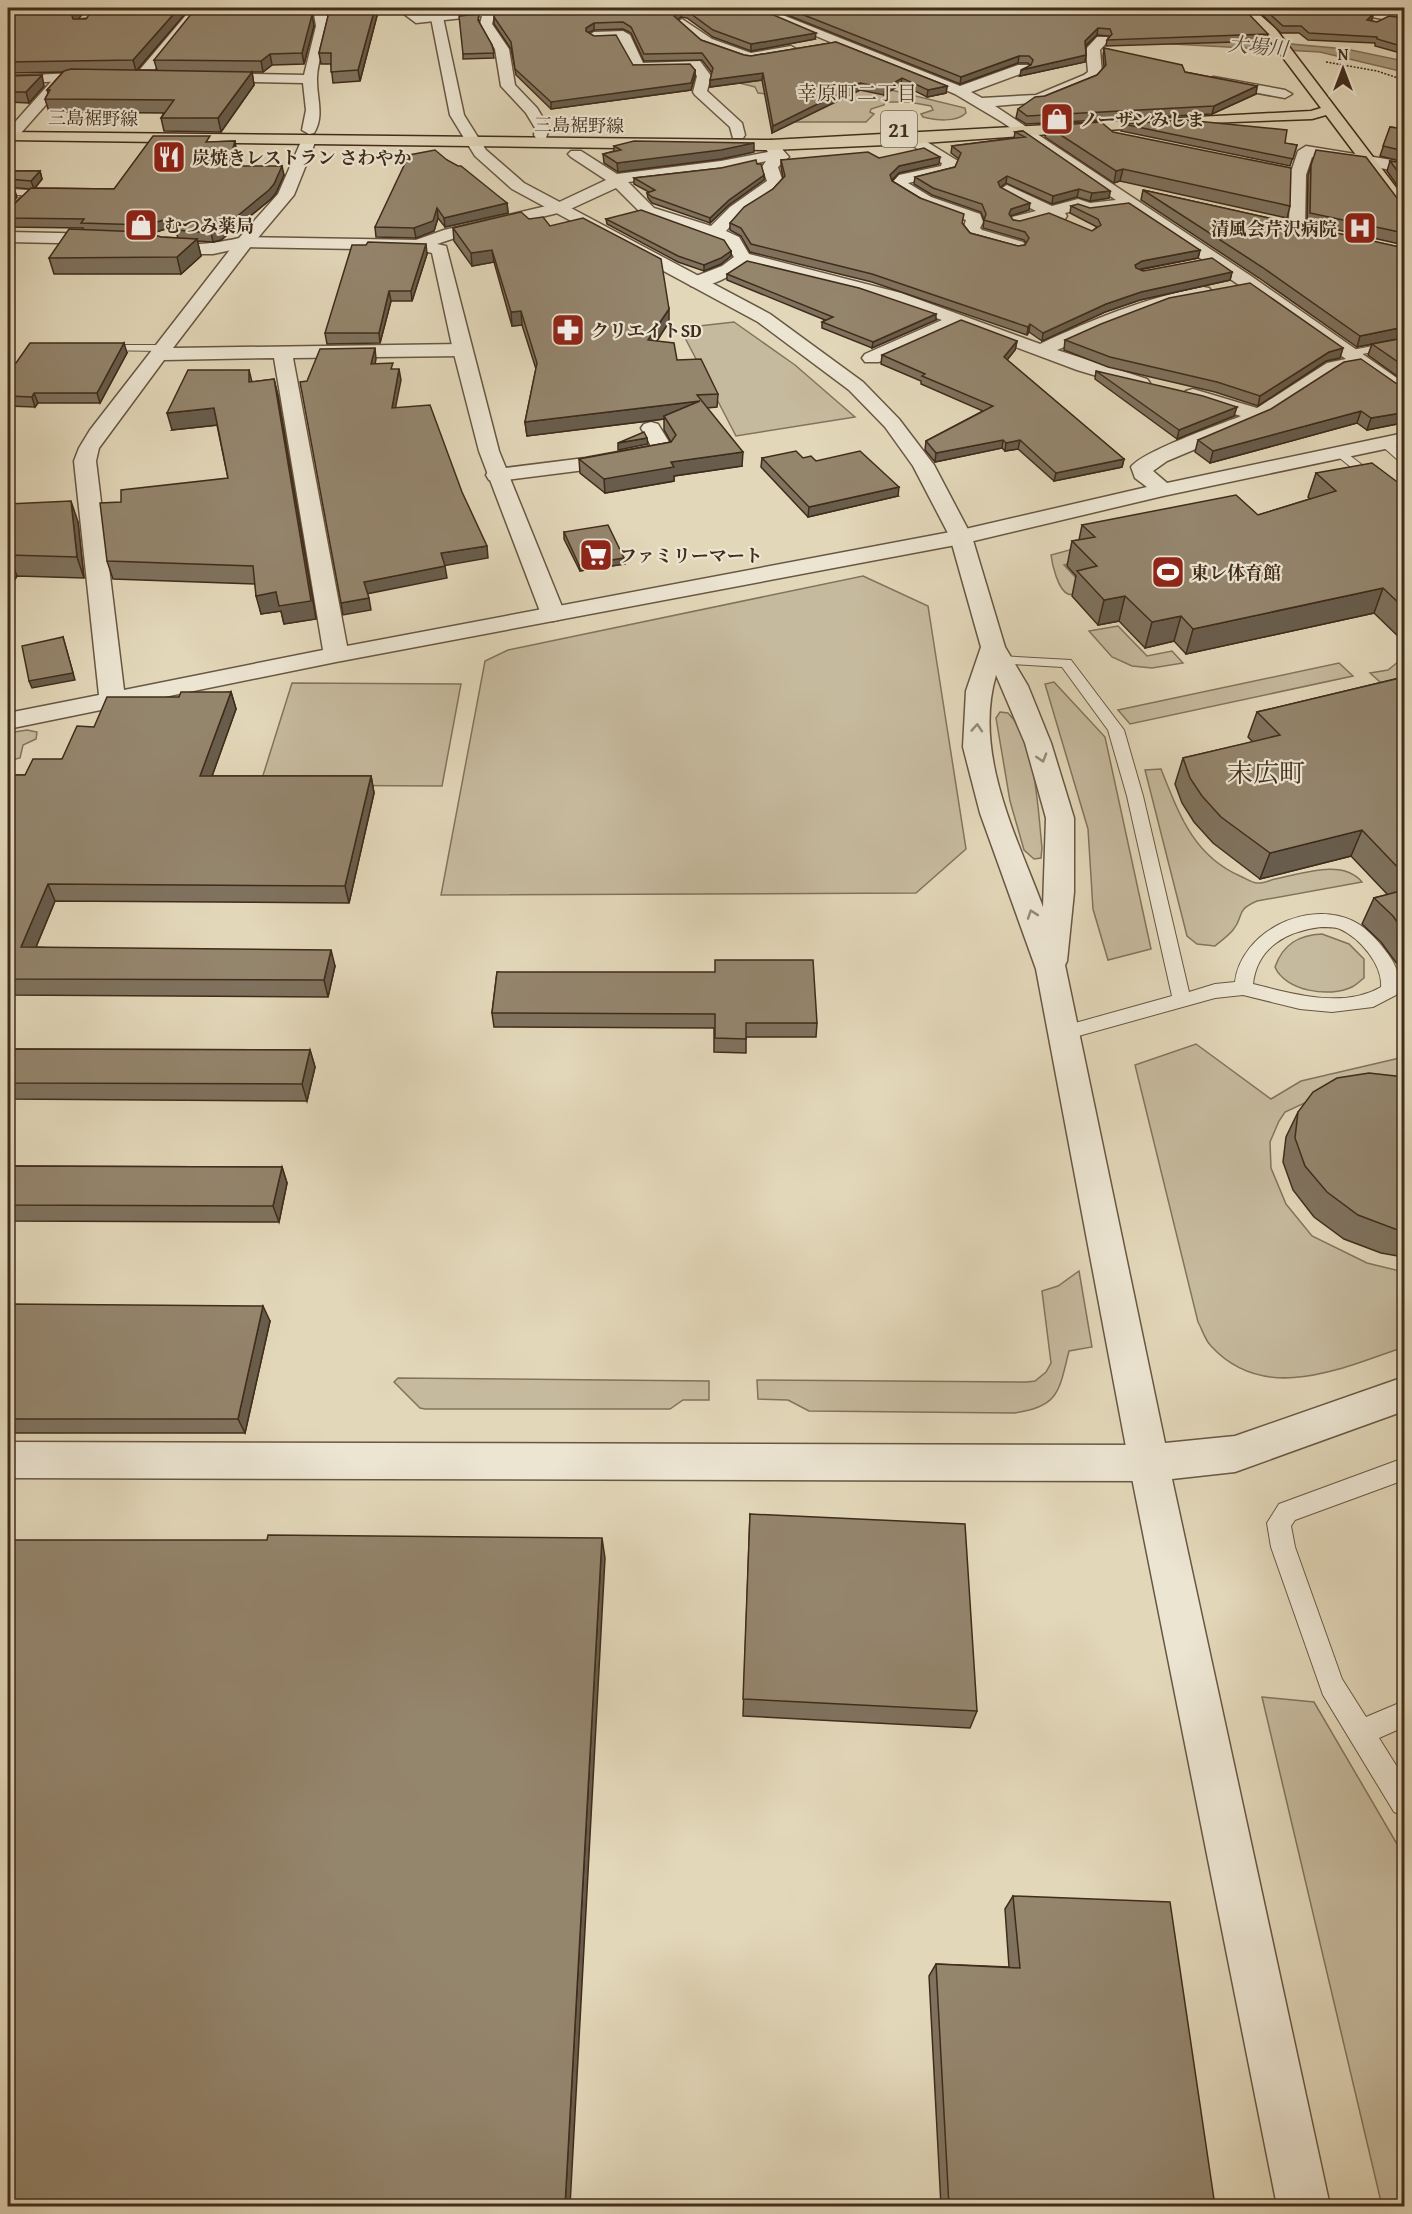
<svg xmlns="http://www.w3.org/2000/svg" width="1412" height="2214" font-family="'Gentium Book Plus','Noto Serif JP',serif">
	<rect width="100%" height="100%" fill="#e2d7b9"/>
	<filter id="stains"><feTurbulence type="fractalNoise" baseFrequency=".00333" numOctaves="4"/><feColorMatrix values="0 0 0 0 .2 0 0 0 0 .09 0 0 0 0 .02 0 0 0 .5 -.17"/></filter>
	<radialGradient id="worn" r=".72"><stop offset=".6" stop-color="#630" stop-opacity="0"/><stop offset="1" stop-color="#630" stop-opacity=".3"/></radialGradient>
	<g fill="#c6ba9e" stroke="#83735c" stroke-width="1.5">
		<path d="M734,76L887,89L965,108L966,113C956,123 935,120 923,117L921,114L933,110L931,106L909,102H885L884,105L871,109L870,112L874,114L866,122H794L765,94L758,93L755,87L732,81Z"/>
		<polygon points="734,322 795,365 855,417 736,436 683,334 690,327"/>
		<path d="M1073,549L1084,560L1064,565L1087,590C1082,592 1073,596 1068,594C1058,590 1052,564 1051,555Z"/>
		<polygon points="863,576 928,606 966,849 916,893 441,895 485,661 508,650"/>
		<polygon points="1118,626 1147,656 1172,651 1183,663 1152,668 1132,666 1112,657 1089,631"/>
		<polygon points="1404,657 1404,697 1399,699 1370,673 1388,670"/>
		<polygon points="1339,663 1353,676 1130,724 1118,710"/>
		<polygon points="1054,682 1105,737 1151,949 1108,960 1093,909 1088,829 1045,684"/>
		<polygon points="292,683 461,684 442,786 260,785"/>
		<path d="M1000,712L1008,713C1036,740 1038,810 1042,848L1041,858L1034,859L1024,850L1010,801L996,718Z"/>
		<polygon points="27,730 37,732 36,739 23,745 20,758 8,761 8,733"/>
		<path d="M1161,769C1179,814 1193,855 1240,876C1245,878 1252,883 1257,883C1263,884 1270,880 1275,879C1301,874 1343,858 1362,882L1257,901C1234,911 1245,916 1233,930C1228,936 1221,941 1215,946L1197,944L1187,936L1145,770Z"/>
		<path d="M1322,934L1349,944L1364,959V978C1360,981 1356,985 1352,987C1330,998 1285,991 1275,967C1283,944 1299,935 1322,934Z"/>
		<path d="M1196,1044L1271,1099L1301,1081L1404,1057V1092L1324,1094L1285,1112L1279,1121L1270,1142L1271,1168L1286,1204L1312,1236L1367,1263L1404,1272V1347C1342,1368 1265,1405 1211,1346C1205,1340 1202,1329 1198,1322L1135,1065Z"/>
		<path d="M1079,1271L1092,1347L1069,1351C1059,1390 1060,1407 1014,1413L809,1411L788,1400L758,1399L757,1380L1027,1382L1035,1381L1046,1372L1051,1363L1042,1291L1058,1286Z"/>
		<polygon points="398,1378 709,1381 709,1400 683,1400 670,1409 425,1409 420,1408 394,1382"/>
		<polygon points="1262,1697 1314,1702 1404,1856 1404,2206 1382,2206"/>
	</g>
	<polygon fill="#ab9d83" stroke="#807059" stroke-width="1.5" points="983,8 1158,32 1346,49 1404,61 1404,72 1320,52 1155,43 1095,36"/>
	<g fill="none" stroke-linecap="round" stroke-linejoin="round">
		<g stroke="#685742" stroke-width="2">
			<g id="service">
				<polygon points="8,189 30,190 35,193 8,219 8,211 22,195 8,195"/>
				<polygon points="1404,340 1404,346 1352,356 1346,353 1352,350"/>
				<polygon points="100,345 163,345 169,348 163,351 96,350 94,348"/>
				<polygon points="1386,439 1404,453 1404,463 1400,462 1382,446 1380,443"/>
				<polygon points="1340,448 1404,497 1404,507 1399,506 1336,455 1334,452 1336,449"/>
				<path d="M1000,656L1071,660L1124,730L1143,796L1189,992L1215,984L1235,982C1241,932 1307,899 1353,921C1369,929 1382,945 1392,960C1398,971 1403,983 1396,995L1373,1007L1332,1012L1300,1009L1243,995L1215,998L1064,1040L1057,1038L1055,1033L1057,1028L1172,996L1127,796L1108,730L1062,667L995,663L993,660L995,657ZM1321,927C1328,927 1335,927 1340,929C1360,938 1383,965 1381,987C1343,1009 1293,994 1253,984C1257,947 1287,931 1321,927Z"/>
				<polygon points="1404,1458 1404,1480 1295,1520 1291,1526 1295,1547 1342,1679 1366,1717 1404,1701 1404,1727 1379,1738 1404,1778 1404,1816 1394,1812 1323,1695 1271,1547 1267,1523 1279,1504"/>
			</g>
		</g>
		<g stroke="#685742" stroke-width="3">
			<g id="minor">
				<polygon points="192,8 204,8 147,79 137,79 135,76 137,73"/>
				<path d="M313,8H325C334,33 318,52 317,77C316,97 325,115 314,133L309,134L302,130L306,110L303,83L207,81L200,77L207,73L304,75L316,26Z"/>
				<polygon points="396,8 409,8 419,15 484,8 585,8 579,12 494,16 492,24 509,49 515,85 537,108 549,128 546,138 536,138 534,135 535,128 526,113 501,86 495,49 480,24 482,16 416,23"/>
				<path d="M749,8H765L960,86L1018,65H1028L1030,68L1028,71L971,92L982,98L1036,95L1084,75L1088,72L1086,49L1097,37H1107L1109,40L1100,50L1102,73L1094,81L1043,102L995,106L1251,276L1404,383V398L1397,396L1358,368L1340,371L1267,419L1167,461L1153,471L1167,483L1404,433V445L1163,496L961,544L336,662L8,729V713L99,695L74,461L79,448L90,430L239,238L278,194L303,137L308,135L316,140L294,195L251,246L173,348L462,344L469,346L471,350L469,354L462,356L293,358L347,646L961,530L1147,487L1135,478L1131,467C1143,451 1219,425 1241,416L1186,399L1183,395L1186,391L1193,389L1257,408L1327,363L1346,359L1126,207C1107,216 1084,207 1065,213L1067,216L1065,219C1057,221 1052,217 1046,218C1034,220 1024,227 1012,225L1010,221L1012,217L1036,211L1001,193L999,190L1007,185L1052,206L1078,199L1090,203L1116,200L1002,122L955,94ZM274,358L323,650L124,690L96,461L99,448L164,360Z"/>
				<path d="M1102,8H1147C1138,16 1115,13 1104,11Z"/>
				<polygon points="1339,8 1363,8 1404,15 1404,23 1345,12"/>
				<polygon points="682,19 712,39 751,53 791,46 798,50 791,54 750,61 702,45 677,26 676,23"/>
				<polygon points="623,31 630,35 643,63 700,61 711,76 707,91 742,123 745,135 743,138 733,138 730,127 695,95 693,92 697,76 691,68 633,70 618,39 594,40 587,36 594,32"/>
				<polygon points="98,72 103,73 105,76 103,79 8,84 8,76"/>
				<polygon points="1214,77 1285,90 1292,94 1285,98 1209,84 1207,81 1209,78"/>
				<path d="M914,134L958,161L954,172L908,183L931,197L980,214L983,222L980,228L982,230L1023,242L1026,246L1023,250L1017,251L970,238L963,229L966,220L920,203L893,187L891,184L899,175L941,166L942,163C929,156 916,150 906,139L909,136Z"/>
				<path d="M771,140L776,142L789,157L778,167L783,182L772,194L742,213L726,231L739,237L749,254L901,293L1040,344C1093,319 1145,298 1203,287L1209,288L1212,292L1209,296L1147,312L1057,350L1147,379L1150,383L1147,387L1140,389L1077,370L959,326L879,362H865L862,358L865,354L942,320L867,294L746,264C733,275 708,290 691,286L688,282L691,278L722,266L734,257L726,244L719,240L642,214L616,188L566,211L455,238L419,250L413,249L411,245L413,241L444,230L555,204L606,180L571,157L568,154L571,151H581L617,174L721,161L768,152L763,145ZM766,161L762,167L767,181L730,207L711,226L654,208L628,182L721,171Z"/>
				<polygon points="1306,146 1404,162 1404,172 1312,157 1306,175 1305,227 1303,231 1291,231 1289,227 1290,178 1242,168 1239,165 1247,160 1292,169 1298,151"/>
				<polygon points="651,422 658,424 674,450 671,454 585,470 497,481 489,480 486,475 489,470 585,458 651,446 641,428 644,424"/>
				<polygon points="8,1442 1149,1445 1163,1450 1169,1463 1163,1476 1149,1481 8,1478"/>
			</g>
		</g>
		<g stroke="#685742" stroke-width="3">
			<g id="tertiary">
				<path d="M429,8H441L464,115L486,150L524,183L770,314L863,382L899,419L934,465L972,537L1005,647L1028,686L1051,743L1074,818V892L1067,961L1065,965L1165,1443L1235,1436L1404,1377V1411L1235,1472L1172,1479L1330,2206H1277L1129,1463L1036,969L980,813L963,747L966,691L981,647L950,537L913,466L885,427L849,390L758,322L512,189L475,156L450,115ZM996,675L1025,743L1046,818L1043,907C1016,835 973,753 996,675Z"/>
				<polygon points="61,75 66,76 68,79 66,82 13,142 8,143 8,130 56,76"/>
				<polygon points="8,232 107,234 115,239 107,244 8,242"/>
				<path d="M245,237L419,240L446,246L499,451L565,614L561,619L553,621L545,619L541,614L479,451L453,350L432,253L419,250L245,247L213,254H185L149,248L147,244L149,240C161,237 175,243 187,244C207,245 225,241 245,237Z"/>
			</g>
		</g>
		<g stroke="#402c1b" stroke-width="3">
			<polygon id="primary" points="1239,8 1252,8 1275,28 1404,198 1404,213 1398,211 1326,115 1312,119 1207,123 909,144 771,150 8,140 8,132 771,140 1311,111 1321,108 1265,34"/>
		</g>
		<polyline stroke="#402c1b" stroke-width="1.5" stroke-dasharray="2 1.5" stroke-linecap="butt" points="1326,62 1377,71 1404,80"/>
		<use href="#service" fill="#ece5d2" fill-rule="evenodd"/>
		<use href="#minor" fill="#ece5d2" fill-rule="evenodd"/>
		<use href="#tertiary" fill="#ece5d2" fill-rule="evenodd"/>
		<use href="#primary" fill="#e2d7b9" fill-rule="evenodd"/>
	</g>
	<g fill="#7f725e" stroke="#402c1b" stroke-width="1.5" fill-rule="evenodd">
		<polygon points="8,8 78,19 190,8 137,70 157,70 154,60 314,26 304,64 272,65 263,72 252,72 254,85 221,132 164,131 161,118 164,113 49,112 45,99 48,93 47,90 63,72 8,73"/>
		<polygon points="325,8 379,8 360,81 333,83 331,64 321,64 319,53 328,17"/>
		<polygon points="757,8 815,39 751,51 713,37 687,18 681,17 678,20 701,40 744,55 751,56 836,42 947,86 946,93 927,97 901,84 884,95 860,90 772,133 762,80 710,87 712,73 702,60 644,61 631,33 623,29 594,30 588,33 633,65 695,70 695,76 691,90 551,109 516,75 511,49 494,24 494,17"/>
		<polygon points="770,8 1112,8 1268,34 1267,41 1106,46 1107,40 1110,37 1109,36 1097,35 1086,46 1086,55 1085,62 1020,76 1031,66 1028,63 1018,63 960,84"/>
		<polygon points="1255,8 1346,8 1372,19 1371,21 1377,22 1404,18 1404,54 1375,46 1375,43 1308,40 1299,33 1281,33"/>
		<polygon points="1373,8 1404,8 1404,13"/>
		<polygon points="479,19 479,22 492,45 494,58 463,59 463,54"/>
		<polygon points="1104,48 1185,72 1257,86 1256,94 1212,114 1026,124 1016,118 1018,109 1045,96 1097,75 1104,67 1103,56"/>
		<polygon points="8,76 44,86 29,103 8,102"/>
		<polygon points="1123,124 1297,145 1290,166 1121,131"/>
		<polygon points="1047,126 1290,206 1287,218 1120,181 1114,183 1045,137"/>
		<polygon points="1390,127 1404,129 1404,162 1380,156"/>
		<polygon points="1023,131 1110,191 1109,198 1090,201 1077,197 1052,204 1006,183 1000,187 1029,210 1010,216 1013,220 1092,231 1097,227 1070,213 1071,206 1200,250 1198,258 1139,270 1143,271 1232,272 1230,280 1140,300 1105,312 1042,341 1029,332 1027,335 872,282 750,252 741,236 730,230 730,223 773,189 783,178 781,167 781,160 879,158 939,164 899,173 892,181 963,224 970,233 1018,246 1025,245 1026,243 1024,240 983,228 984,220 981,212 932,195 914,184 915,177 955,167 959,159 951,153 952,146 1014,138 1015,132"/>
		<path d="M235,141L236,150L232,166L284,175L276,193L271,199L221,240L213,242L197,241L201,256L181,274H54L49,258L83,230V228L8,227V210L30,189L8,187V171H40L42,179L35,188L114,189L212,142ZM169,228L176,232L178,238L161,237L149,234Z"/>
		<polygon points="614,146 754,152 721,159 618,172 604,163 603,154 614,151"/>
		<polygon points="447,160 507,203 508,213 445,227 438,218 434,231 416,238 376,237 375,227"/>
		<polygon points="1390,161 1404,163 1404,195 1387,171"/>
		<polygon points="757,164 764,175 764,180 729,205 710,223 652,203 648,198 647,193 649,192 634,184 634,178"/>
		<polygon points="1311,165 1404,204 1404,245 1307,223 1308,175"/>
		<polygon points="1143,190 1404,248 1404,381 1368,355 1372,344 1404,338 1357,347 1259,278 1141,200"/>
		<polygon points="529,219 550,226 669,322 657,341 677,360 718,394 717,407 707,408 742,466 674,476 674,481 605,493 580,473 579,459 671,442 664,430 664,419 527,436 525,422 536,369 522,325 512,326 494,262 472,266 454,241 453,228"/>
		<polygon points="606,219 731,251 731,256 721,264 704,271 678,262 607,224"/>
		<polygon points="427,254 412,301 391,301 380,343 327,344 325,333"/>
		<polygon points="727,274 936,320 872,348 822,328 822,322 825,320 727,280"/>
		<polygon points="1065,340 1340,358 1326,361 1258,406 1215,392 1108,367 1064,350"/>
		<polygon points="1017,341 1015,350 1007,360 1124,459 1122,467 1054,481 1018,449 1005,451 1002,448 935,462 925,450 926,441 983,411 921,384 921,381 881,364 882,355"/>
		<polygon points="127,353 100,403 38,403 35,407 8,406 8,370"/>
		<polygon points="249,370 252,382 274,379 278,396 316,619 284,624 281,611 261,614 255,584 113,579 107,561 228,478 217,425 172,430"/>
		<polygon points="1096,371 1234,416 1177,439 1095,379"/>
		<polygon points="1400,386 1404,387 1404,430 1397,424 1367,430 1357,423 1210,463 1195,452 1198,440"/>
		<polygon points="762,458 803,458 816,461 898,496 808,517 761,467"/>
		<polygon points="1316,473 1404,487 1404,642 1374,613 1186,654 1174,641 1145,648 1119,621 1098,625 1072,596 1076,576 1067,566 1072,541 1079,540 1082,525 1258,515 1310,499 1308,497"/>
		<polygon points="8,504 78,522 84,578 17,576 12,584 8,584"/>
		<polygon points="564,532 624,558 625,564 580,571 564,539"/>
		<polygon points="1404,677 1404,969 1397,964 1381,942 1362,924 1374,898 1388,895 1351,856 1260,879 1213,843 1194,822 1182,803 1175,784 1183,758 1253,742 1248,737 1257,712"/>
		<polygon points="231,692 236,709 212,776 371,776 374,793 349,903 55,901 36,947 335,966 328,997 8,995 8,775 25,775 62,759 94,727 179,697"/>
		<polygon points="497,972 817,1023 816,1037 746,1037 746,1053 714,1052 714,1028 494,1027 492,1013"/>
		<polygon points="8,1049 310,1050 315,1067 307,1101 8,1099"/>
		<polygon points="1404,1077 1404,1257 1381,1253 1344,1239 1314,1217 1293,1190 1283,1162 1286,1137 1298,1112"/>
		<polygon points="8,1166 282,1167 287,1183 279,1222 8,1221"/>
		<polygon points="8,1304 270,1321 245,1433 8,1433"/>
		<polygon points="750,1514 977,1711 970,1728 743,1716"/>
		<polygon points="1013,1896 1215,2206 941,2206 929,1976 936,1964 1009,1967 1005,1909"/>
	</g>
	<g fill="#685d4c" stroke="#402c1b" stroke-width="1.5">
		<polygon points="76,8 88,8 74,24 71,13"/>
		<polygon points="179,8 190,8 136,71 133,60"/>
		<polygon points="311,8 314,26 304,64 302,53"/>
		<polygon points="375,8 379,8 360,81 358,70"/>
		<polygon points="681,11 681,17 674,23 674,16"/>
		<polygon points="1374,13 1372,19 1365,26 1367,20"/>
		<polygon points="594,23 594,30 586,34 586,28"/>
		<polygon points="1098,28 1097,35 1084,47 1085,41"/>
		<polygon points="816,33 815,39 751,51 751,44"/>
		<polygon points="270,54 272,65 263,72 261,61"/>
		<polygon points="1086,55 1085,62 1020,76 1021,70"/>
		<polygon points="1019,56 1018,63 960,84 961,77"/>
		<polygon points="695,70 695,76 691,90 551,109 551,102"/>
		<polygon points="252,72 254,85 221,132 218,118"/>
		<polygon points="763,73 762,80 710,87 710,80"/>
		<polygon points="42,75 44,86 29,103 26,92"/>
		<polygon points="902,78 901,84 884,95 885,88"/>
		<polygon points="860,83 860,90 772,133 773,126"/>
		<polygon points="947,86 946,93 927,97 928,90"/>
		<polygon points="1257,86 1256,94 1212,114 1214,106"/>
		<polygon points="235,141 236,150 230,175 228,166"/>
		<polygon points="754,143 754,152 721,159 618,172 617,163"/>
		<polygon points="940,157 939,164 899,173 889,183 890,175 899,166"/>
		<polygon points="282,166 284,175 276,193 271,199 221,240 213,242 211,233"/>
		<polygon points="1123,169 1120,181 1114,183 1116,171"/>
		<polygon points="40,171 42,179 34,189 31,181"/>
		<polygon points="764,175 764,180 729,205 710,223 710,218 729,200"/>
		<polygon points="1007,176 1006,183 997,190 998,182"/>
		<polygon points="14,188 17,197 8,208 8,196"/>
		<polygon points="1079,189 1077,197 1052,204 1053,196"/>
		<polygon points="1110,191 1109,198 1090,201 1092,193"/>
		<polygon points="507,203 508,213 445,227 444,218"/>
		<polygon points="1030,203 1029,210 1010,216 1009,214 1011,209"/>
		<polygon points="437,208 438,218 434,231 416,238 414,228"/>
		<polygon points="167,219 169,228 149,234 146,225"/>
		<polygon points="197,239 201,256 181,274 177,257"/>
		<polygon points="426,244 427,254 412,301 411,291"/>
		<polygon points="492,250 494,262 472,266 471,253"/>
		<polygon points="1200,250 1198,258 1141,269 1134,273 1135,265 1142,261"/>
		<polygon points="731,251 731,256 721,264 704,271 704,265"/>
		<polygon points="1232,272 1230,280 1140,300 1105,312 1042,341 1043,333 1106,304 1141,292"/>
		<polygon points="389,291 391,301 380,343 379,333"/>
		<polygon points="669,309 669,322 648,354 648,340"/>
		<polygon points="521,311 522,325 512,326 511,312"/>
		<polygon points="936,314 936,320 872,348 873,342"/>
		<polygon points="1030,324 1029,332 1027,335 1028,327"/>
		<polygon points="1404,327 1404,338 1357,347 1360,336"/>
		<polygon points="1017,341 1015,350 1003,365 1004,357"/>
		<polygon points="124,343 127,353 100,403 97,393"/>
		<polygon points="375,348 376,359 373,375 371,364"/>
		<polygon points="1343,348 1340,358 1326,361 1258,406 1260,396 1329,352"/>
		<polygon points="399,369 401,380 393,420 392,408"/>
		<polygon points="274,379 278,396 316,619 284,624 281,611 261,614 256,596"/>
		<polygon points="34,393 38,403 35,407 32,397"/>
		<polygon points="700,401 664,416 664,419 527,436 525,422"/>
		<polygon points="1237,407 1234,416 1177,439 1179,430"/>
		<polygon points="214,408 218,425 172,430 167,413"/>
		<polygon points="1361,411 1357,423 1210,463 1213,451"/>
		<polygon points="1401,413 1397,424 1367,430 1371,418"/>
		<polygon points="647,438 648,444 618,450 618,443"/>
		<polygon points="1003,440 1002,448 935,462 936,453"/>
		<polygon points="1020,440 1018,449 1005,451 1006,443"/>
		<polygon points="743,452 742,466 674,476 674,481 605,493 604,479 671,462"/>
		<polygon points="1124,459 1122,467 1054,481 1056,473"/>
		<polygon points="899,487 898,496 808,517 809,507"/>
		<polygon points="71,501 78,522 84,578 77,557"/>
		<polygon points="487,546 488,558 443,566 441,553"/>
		<polygon points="9,555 17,576 12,584 8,573 8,557"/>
		<polygon points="624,558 625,564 580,571 579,565"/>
		<polygon points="445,566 447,578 366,594 364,582"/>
		<polygon points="1383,588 1374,613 1186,654 1193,629"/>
		<polygon points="1125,596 1119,621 1098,625 1104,600"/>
		<polygon points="369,598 371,610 343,615 341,603"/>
		<polygon points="1181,616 1174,641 1145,648 1152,622"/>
		<polygon points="63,637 75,680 32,688 29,681"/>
		<polygon points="231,692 236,709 206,793 200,776"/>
		<polygon points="371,776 374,793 349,903 345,886"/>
		<polygon points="1362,830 1351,856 1260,879 1270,853"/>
		<polygon points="48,884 55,901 29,964 21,947"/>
		<polygon points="331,950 335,966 328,997 324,980"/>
		<polygon points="310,1050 315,1067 307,1101 302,1084"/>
		<polygon points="282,1167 287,1183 279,1222 273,1206"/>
		<polygon points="263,1306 270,1321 245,1433 238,1419"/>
		<polygon points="602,1538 605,1558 570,2206 565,2206"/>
	</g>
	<g fill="#94856d" stroke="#402c1b" stroke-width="1.5">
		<polygon points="8,8 76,8 71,13 73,19 86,19 94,8 179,8 133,60 8,62"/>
		<polygon points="196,8 311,8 312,15 302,53 270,54 261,61 154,60"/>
		<polygon points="326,8 375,8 358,70 331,72 331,53 319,53 328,16"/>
		<polygon points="579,8 757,8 816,33 751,44 713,30 687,11 681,11 674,16 701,40 744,55 751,56 836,42 947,86 928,90 902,78 885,88 860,83 773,126 763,73 710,80 713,68 702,53 644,54 631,27 623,22 594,23 586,28 586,31 594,36 616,35 633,65 690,64 695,70 691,83 551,102 515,69 511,42 494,17 495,12"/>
		<polygon points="786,8 1112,8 1128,9 1137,8 1243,8 1268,34 1107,40 1112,34 1110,29 1098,28 1085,41 1086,55 1021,70 1031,65 1033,60 1029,56 1019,56 961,77"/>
		<polygon points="1263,8 1346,8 1374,13 1367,20 1377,22 1389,16 1404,18 1404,47 1377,39 1377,37 1309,33 1301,26 1283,26"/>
		<polygon points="479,14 478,20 492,45 494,53 463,54 459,16"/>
		<polygon points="1104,48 1182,65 1185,72 1257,86 1214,106 1027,116 1018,109 1035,97 1045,96 1097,75 1106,65"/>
		<polygon points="71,69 252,72 218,118 161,118 174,100 45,99 50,90 47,90 64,71"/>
		<polygon points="42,75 26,92 8,92 8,76"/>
		<polygon points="1186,120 1287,130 1285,143 1297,145 1293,159 1123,124"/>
		<polygon points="1101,122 1113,132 1291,168 1290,206 1123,169 1116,171 1047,126"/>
		<polygon points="1390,127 1404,129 1404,151 1383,146"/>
		<polygon points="1023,131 1110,191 1092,193 1079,189 1053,196 1007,176 998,182 1000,187 1030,203 1011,209 1009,214 1013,220 1020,221 1049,213 1092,231 1101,225 1098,219 1071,206 1078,204 1090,208 1129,203 1200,250 1142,261 1135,265 1136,268 1143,271 1212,258 1232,272 1141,292 1106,304 1043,333 1030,324 1028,327 872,274 751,244 741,228 730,223 744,207 773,189 785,176 781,160 868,152 879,158 924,148 940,157 899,166 890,175 892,181 920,198 964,214 962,223 970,233 1018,246 1025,245 1029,238 1025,232 984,220 986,214 982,204 933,188 915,177 955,167 961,153 952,146 1025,137 1015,132"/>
		<polygon points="153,136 210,136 206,142 235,141 228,166 282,166 274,184 269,190 219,231 211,233 176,230 177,224 167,219 146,225 81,223 84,219 8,218 8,210 31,188 114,189"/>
		<polygon points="634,141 754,143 721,150 617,163 603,154 621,150 614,146"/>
		<polygon points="435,150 447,160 458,166 461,166 507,203 444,218 437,208 433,221 414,228 375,227 409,155"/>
		<polygon points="1316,150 1366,157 1400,202 1404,204 1404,233 1310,213 1311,165"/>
		<polygon points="756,160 757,164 761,164 764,175 729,200 710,218 652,197 647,193 655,190 634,178 721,168"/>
		<polygon points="1390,161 1404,163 1404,180"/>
		<polygon points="8,171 40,171 31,181 8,179"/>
		<polygon points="8,188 14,188 8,196"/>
		<polygon points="1143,190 1404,248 1404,327 1360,336 1262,267"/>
		<polygon points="641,210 724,240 731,251 721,258 704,265 678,256 606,219"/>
		<polygon points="521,212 529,219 543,217 550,226 583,218 661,259 669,309 648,340 674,343 677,360 701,359 718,394 697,395 743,452 671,462 674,467 604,479 579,459 671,442 676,435 664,416 700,401 525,422 537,363 521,311 511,312 492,250 471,253 453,228"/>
		<polygon points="69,229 143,232 161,237 197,239 177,257 49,258"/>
		<polygon points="368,242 426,244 411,291 389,291 379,333 325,333 352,245 366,245"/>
		<polygon points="747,261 859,288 936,314 873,342 822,322 833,317 727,274"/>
		<polygon points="1250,283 1343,348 1329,352 1260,396 1217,382 1110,357 1065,340 1101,324 1169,298"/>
		<polygon points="961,320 1017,341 1004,357 1124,459 1056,473 1020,440 1006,443 1003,440 936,453 926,441 993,406 922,376 925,374 882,355"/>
		<polygon points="1404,338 1404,366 1372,344"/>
		<polygon points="30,343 124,343 97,393 34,393 32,397 8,396 8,370 13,363 16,363"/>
		<polygon points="375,348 371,364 393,363 391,369 399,369 392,408 430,405 462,492 487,546 441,553 445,566 364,582 369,598 341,603 300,382 307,381 320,349"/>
		<polygon points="1361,359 1400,386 1404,387 1404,415 1401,413 1371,418 1361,411 1213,451 1198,440 1271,409 1344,362"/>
		<polygon points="188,370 249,370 249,382 274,379 311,601 279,606 276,592 256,596 253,566 107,561 100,503 121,502 121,490 228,478 214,408 167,413"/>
		<polygon points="1096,371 1203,396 1237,407 1179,430"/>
		<polygon points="644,432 647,438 618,443"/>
		<polygon points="796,451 803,458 811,456 816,461 860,451 899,487 809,507 762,458"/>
		<polygon points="1372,463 1404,487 1404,608 1383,588 1193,629 1181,616 1152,622 1125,596 1104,600 1077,571 1097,566 1072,541 1095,537 1082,525 1236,495 1258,515 1336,491 1316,473"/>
		<polygon points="71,501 77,557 9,555 8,557 8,504"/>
		<polygon points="608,525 624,558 579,565 564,532"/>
		<polygon points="63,637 73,673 29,681 22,646"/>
		<polygon points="1404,677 1404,874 1362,830 1270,853 1221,817 1202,796 1190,778 1183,758 1280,735 1257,712"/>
		<polygon points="181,692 231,692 200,776 371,776 345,886 48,884 21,947 331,950 324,980 8,979 8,897 13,884 8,884 8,775 25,775 33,759 62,759 77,726 94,727 107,697 179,697"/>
		<polygon points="1404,890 1404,932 1393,916 1374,898"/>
		<polygon points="715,960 813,960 817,1023 746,1023 746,1039 715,1038 715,1014 492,1013 497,972 715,972"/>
		<polygon points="8,1049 310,1050 302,1084 8,1083"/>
		<polygon points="1369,1073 1404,1077 1404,1231 1395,1229 1358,1215 1327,1192 1305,1166 1295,1138 1298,1112 1313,1092 1337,1078"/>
		<polygon points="8,1166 282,1167 273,1206 8,1205"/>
		<polygon points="8,1304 263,1306 238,1419 8,1419"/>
		<polygon points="750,1514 965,1524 977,1711 743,1699"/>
		<polygon points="268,1535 602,1538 565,2206 8,2206 8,1540 267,1540"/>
		<polygon points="1013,1896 1170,1902 1215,2206 949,2206 936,1964 1020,1968"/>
	</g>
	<defs><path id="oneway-chevron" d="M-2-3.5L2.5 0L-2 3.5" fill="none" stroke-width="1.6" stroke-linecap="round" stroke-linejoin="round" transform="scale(1.5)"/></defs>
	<g stroke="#968876">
		<use href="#oneway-chevron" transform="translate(977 728) rotate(-86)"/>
		<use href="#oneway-chevron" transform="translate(1042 758) rotate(73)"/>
		<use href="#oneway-chevron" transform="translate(1032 914) rotate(-109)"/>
	</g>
	<defs>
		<g id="shop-square" transform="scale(1.725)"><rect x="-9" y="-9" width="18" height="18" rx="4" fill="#8f2418" stroke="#ece5d2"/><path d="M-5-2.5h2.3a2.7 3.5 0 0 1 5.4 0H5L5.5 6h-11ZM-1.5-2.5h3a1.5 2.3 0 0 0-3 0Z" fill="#fff"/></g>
		<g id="restaurant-square" transform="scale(1.725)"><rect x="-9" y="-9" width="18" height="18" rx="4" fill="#8f2418" stroke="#ece5d2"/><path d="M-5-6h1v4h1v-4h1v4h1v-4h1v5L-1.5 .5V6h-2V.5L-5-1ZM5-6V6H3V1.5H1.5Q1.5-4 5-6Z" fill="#fff"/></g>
		<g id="hospital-square" transform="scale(1.725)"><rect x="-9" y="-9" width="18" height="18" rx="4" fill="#8f2418" stroke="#ece5d2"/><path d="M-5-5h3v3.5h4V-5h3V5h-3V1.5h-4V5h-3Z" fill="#fff"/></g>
		<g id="pharmacy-square" transform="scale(1.725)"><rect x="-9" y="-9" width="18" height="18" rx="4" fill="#8f2418" stroke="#ece5d2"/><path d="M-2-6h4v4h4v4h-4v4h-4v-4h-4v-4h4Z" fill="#fff"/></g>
		<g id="supermarket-square" transform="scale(1.725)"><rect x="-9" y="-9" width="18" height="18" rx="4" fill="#8f2418" stroke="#ece5d2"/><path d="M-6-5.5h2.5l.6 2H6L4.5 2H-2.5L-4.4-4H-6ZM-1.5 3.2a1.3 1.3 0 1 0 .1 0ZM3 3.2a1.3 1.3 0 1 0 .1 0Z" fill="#fff"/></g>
		<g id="stadium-square" transform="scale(1.725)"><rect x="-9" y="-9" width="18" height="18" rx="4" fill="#8f2418" stroke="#ece5d2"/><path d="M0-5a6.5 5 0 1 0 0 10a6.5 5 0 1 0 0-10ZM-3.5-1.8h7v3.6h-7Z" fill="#fff"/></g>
	</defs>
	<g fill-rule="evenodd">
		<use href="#shop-square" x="1057" y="119"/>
		<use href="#restaurant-square" x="169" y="157"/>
		<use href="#shop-square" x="141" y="225"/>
		<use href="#hospital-square" x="1360" y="228"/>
		<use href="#pharmacy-square" x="568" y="330"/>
		<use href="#supermarket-square" x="596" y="555"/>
		<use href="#stadium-square" x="1168" y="572"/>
	</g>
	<g text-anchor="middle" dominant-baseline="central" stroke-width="4.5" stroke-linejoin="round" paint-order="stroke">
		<g font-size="18" fill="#402c1b" stroke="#ece5d2">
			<text transform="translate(93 118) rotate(1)">三島裾野線</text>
			<text transform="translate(579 125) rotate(1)">三島裾野線</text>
		</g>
		<g font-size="18" font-weight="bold" fill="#402c1b" stroke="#ece5d2" text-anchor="start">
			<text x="1080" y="119">ノーザンみしま</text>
			<text x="192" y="157">炭焼きレストラン さわやか</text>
			<text x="164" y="225">むつみ薬局</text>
			<text x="1337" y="228" text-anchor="end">清風会芹沢病院</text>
			<text x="591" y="330">クリエイトSD</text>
			<text x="619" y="555">ファミリーマート</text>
			<text x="1191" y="572">東レ体育館</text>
		</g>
		<g font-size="20" font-style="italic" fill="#5b4835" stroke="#ece5d2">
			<text transform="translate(1258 46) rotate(5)">大場川</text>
		</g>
		<g font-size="20" fill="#402c1b" stroke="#ece5d2">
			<text x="857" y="92">幸原町二丁目</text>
		</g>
		<rect fill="#ece5d2" stroke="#746452" stroke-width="1.5" x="881" y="111" width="36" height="36" rx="4.5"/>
		<g font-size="21" font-weight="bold" fill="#402c1b">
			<text x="899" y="129">21</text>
		</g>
		<g font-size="26" fill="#402c1b" stroke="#ece5d2">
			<text x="1266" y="772">末広町</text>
		</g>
	</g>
	<rect width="1412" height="2214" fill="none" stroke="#e2d7b9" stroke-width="30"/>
	<rect x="9" y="9" width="1394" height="2196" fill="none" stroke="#402c1b" stroke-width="3"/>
	<rect x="15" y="15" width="1382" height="2184" fill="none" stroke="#402c1b" stroke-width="1.5"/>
	<g transform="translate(1343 69)" stroke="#ece5d2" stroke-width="4.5" paint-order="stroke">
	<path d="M0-4.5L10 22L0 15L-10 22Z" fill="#402c1b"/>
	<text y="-9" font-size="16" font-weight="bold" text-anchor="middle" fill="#402c1b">N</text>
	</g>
	<rect width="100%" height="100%" filter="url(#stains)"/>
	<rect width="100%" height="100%" fill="url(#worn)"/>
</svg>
